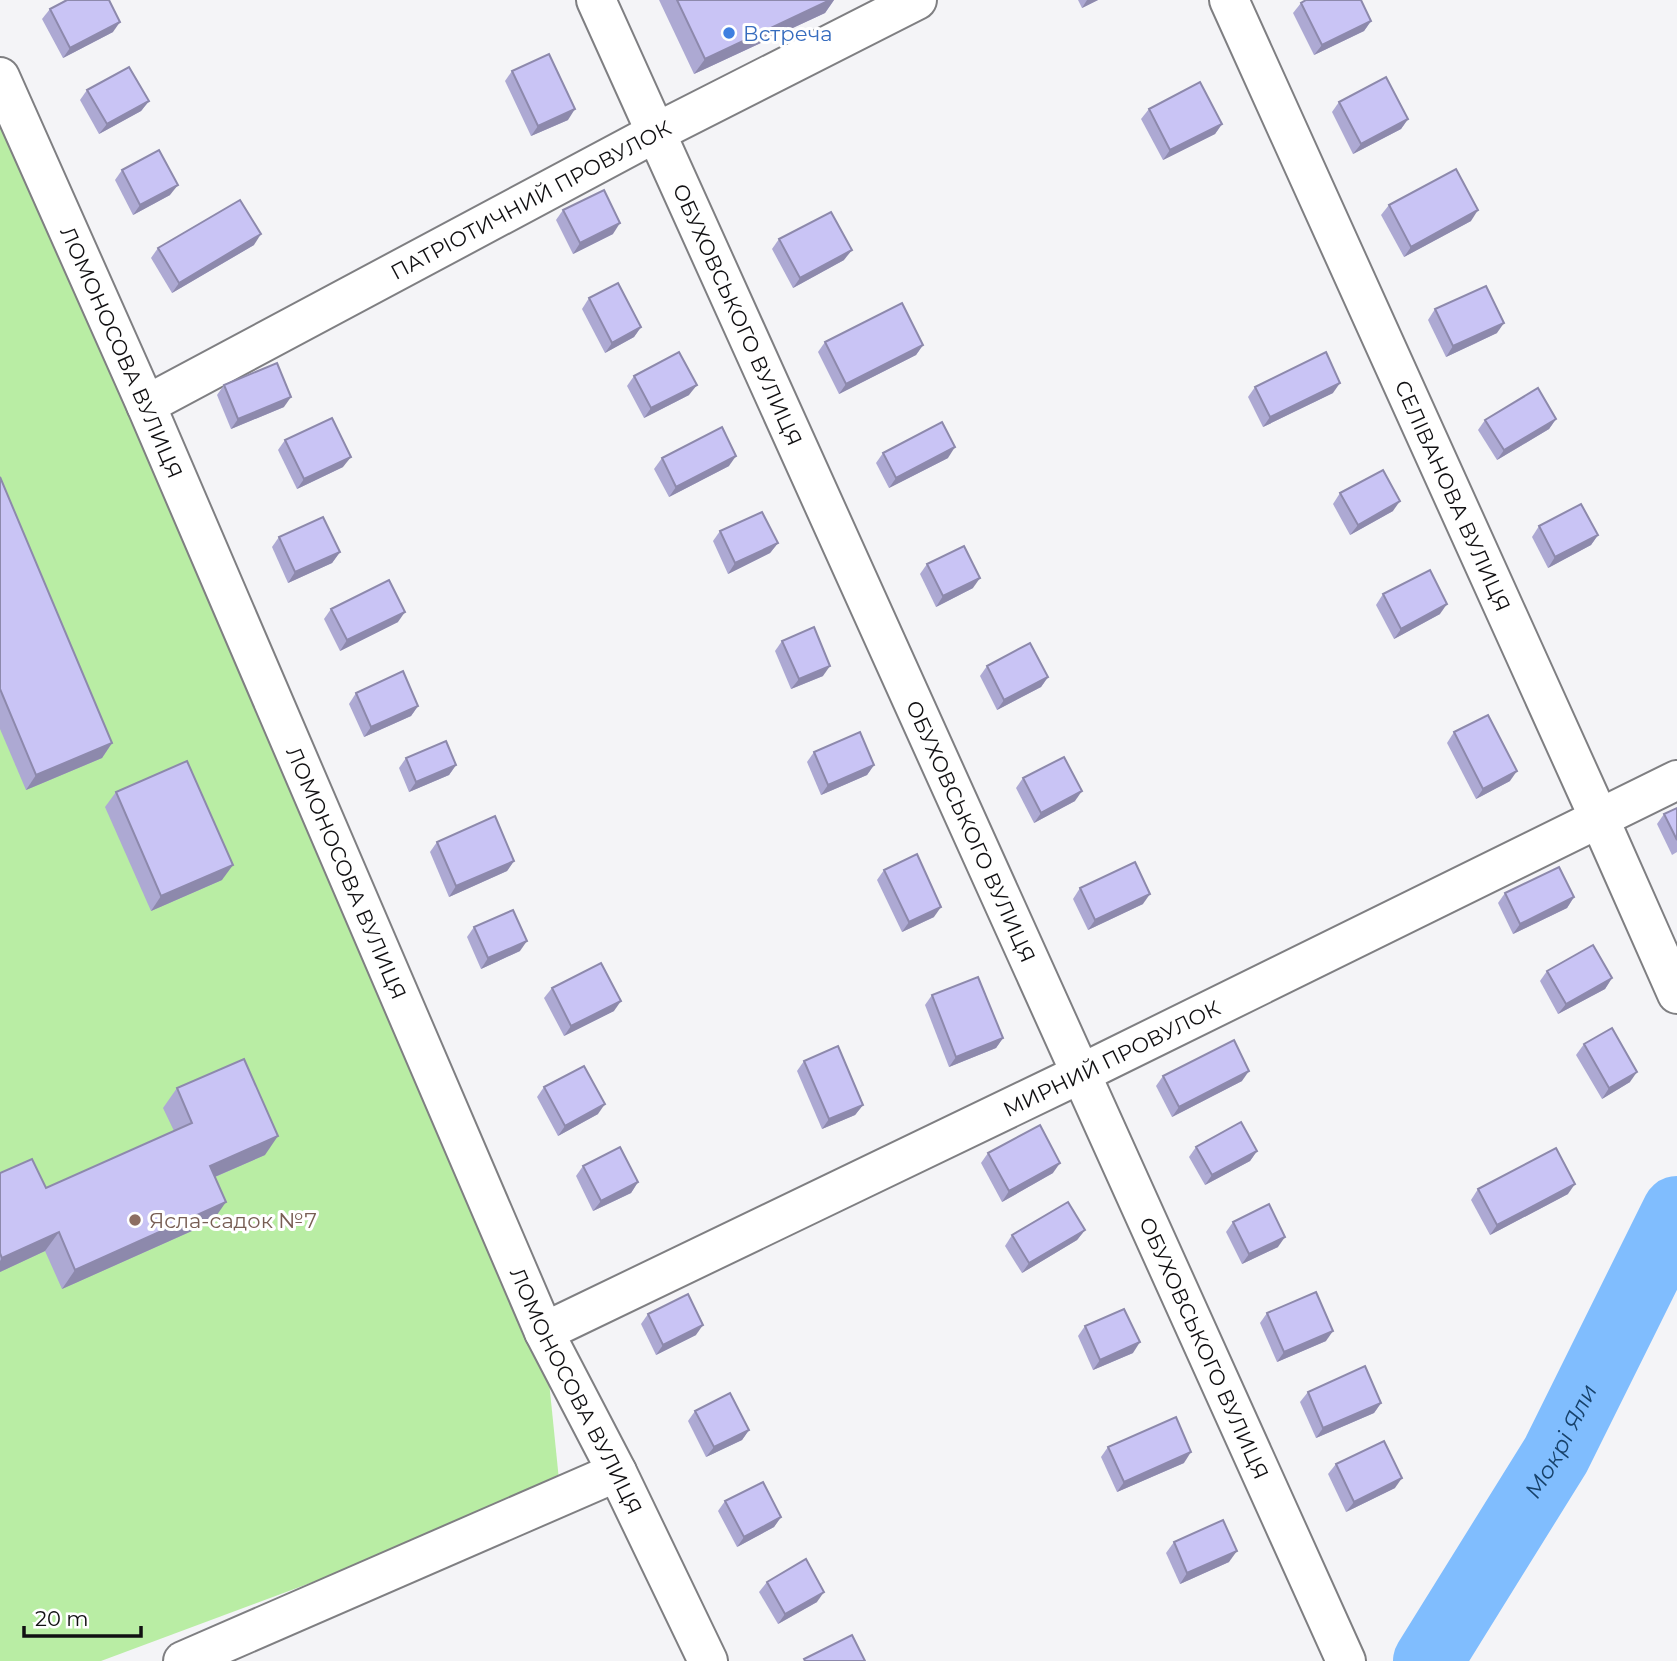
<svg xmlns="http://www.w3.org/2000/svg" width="1677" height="1661" font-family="Montserrat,sans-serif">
	<rect width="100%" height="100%" fill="#f4f4f7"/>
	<polygon fill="#b9eda4" points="0,77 544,1332 560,1490 101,1661 0,1661"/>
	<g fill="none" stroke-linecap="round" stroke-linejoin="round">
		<path stroke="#80bdfe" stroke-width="70" id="s1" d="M1428,1661L1556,1455L1677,1211"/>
		<g stroke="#7f7f82" stroke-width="42">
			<g id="minor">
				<path id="s2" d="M596,0L1346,1661"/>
				<path id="s3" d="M1229,0L1599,818L1677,994"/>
				<path id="s4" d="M0,77L146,405L544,1332L617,1472L708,1661"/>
				<path id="s5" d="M146,405L657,132L917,0"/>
				<path id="s6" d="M544,1332L1080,1074L1677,780"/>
				<polyline points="183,1661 617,1472"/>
			</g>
		</g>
		<use href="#minor" stroke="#fff" stroke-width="38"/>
	</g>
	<g fill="#ada9d3">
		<polygon points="659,0 834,0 825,13 694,74"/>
		<polygon points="1078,0 1098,0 1082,8"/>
		<polygon points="1301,3 1371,21 1364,31 1314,55 1293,13"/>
		<polygon points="50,9 113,32 63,58 42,19"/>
		<polygon points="512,71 568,120 531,136 505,81"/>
		<polygon points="87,90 149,101 141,111 99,134 80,100"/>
		<polygon points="1339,102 1408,119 1401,129 1353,154 1332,112"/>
		<polygon points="1149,109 1222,124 1215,134 1163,160 1141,119"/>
		<polygon points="122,170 170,195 133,215 115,180"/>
		<polygon points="1389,205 1471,221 1404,257 1381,215"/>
		<polygon points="563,210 613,234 573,254 556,220"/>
		<polygon points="779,239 844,260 793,288 772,249"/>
		<polygon points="254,245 172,293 151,258 158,248"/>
		<polygon points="589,298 641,327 634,337 605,353 582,309"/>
		<polygon points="1435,309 1497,333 1446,357 1428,320"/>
		<polygon points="825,342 923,345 916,355 839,394 818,352"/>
		<polygon points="634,376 689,395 644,418 627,386"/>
		<polygon points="224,385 284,407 231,429 217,395"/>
		<polygon points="1255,387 1333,393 1263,427 1248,397"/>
		<polygon points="1556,419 1549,429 1497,460 1478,430 1485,420"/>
		<polygon points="285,440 343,467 297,489 278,450"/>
		<polygon points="883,453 948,458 889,488 876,463"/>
		<polygon points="662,458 729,466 669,497 654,469"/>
		<polygon points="0,477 112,743 102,758 26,790 0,729"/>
		<polygon points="1340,493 1393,511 1350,535 1333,504"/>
		<polygon points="1539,526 1598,535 1591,545 1548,568 1532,537"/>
		<polygon points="720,531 778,543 770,553 728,574 713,541"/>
		<polygon points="279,537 340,552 332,563 288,583 272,547"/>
		<polygon points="927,564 973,588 936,607 920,574"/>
		<polygon points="1383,594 1440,614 1394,639 1376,605"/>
		<polygon points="331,609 398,622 340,651 324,619"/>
		<polygon points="782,641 823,676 791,689 775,651"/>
		<polygon points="987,666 1048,677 1041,687 997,710 980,676"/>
		<polygon points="356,693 418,706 411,716 364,737 349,704"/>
		<polygon points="1454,732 1510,781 1476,799 1447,743"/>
		<polygon points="814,752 874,765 867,775 821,795 807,762"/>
		<polygon points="406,758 456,765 449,775 409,792 399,768"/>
		<polygon points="1023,778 1075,801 1034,823 1016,788"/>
		<polygon points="116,792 222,880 151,911 105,807"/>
		<polygon points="1677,808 1677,852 1672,855 1657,824 1664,814"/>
		<polygon points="437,842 514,861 507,871 449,897 430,852"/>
		<polygon points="884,870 934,917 902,932 877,880"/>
		<polygon points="1080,888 1143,904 1088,930 1073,899"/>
		<polygon points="1505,893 1574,897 1567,908 1513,934 1498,903"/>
		<polygon points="474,927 520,951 481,969 467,937"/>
		<polygon points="1547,971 1612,978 1605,989 1558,1014 1540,981"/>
		<polygon points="552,988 614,1011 564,1036 544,998"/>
		<polygon points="932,995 1003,1038 996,1048 949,1067 925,1005"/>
		<polygon points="1584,1044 1630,1082 1602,1099 1576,1055"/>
		<polygon points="804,1061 863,1105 855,1115 822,1129 797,1071"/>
		<polygon points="1163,1076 1242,1081 1172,1117 1156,1086"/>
		<polygon points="544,1087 598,1114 558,1136 537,1097"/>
		<polygon points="177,1088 265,1155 215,1177 212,1222 62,1289 45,1251 0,1272 0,1173 46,1188 174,1131 163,1108"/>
		<polygon points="1196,1147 1257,1151 1250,1161 1205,1185 1189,1157"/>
		<polygon points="988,1153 1053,1173 1002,1202 981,1163"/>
		<polygon points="583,1166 638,1182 631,1193 593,1211 576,1176"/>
		<polygon points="1478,1189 1568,1194 1490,1235 1471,1200"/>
		<polygon points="1233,1222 1278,1247 1242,1264 1226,1232"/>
		<polygon points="1085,1230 1077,1240 1022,1273 1005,1246 1012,1235"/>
		<polygon points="1267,1313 1326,1341 1277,1362 1260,1323"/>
		<polygon points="648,1314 696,1335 656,1355 641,1324"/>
		<polygon points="1085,1326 1133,1353 1093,1370 1078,1336"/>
		<polygon points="1308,1392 1381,1403 1374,1413 1316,1438 1300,1402"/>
		<polygon points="695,1411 749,1430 742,1440 706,1457 688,1421"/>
		<polygon points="1108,1447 1184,1463 1117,1492 1101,1457"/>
		<polygon points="1336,1464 1395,1488 1346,1512 1328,1474"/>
		<polygon points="725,1501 781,1517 774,1527 737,1547 718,1511"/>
		<polygon points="1174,1542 1229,1562 1180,1584 1166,1553"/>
		<polygon points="767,1582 817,1602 778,1624 759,1592"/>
	</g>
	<g fill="#8d89ac">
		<polygon points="830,0 834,0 825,13 694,74 705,59"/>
		<polygon points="1087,0 1098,0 1082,8"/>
		<polygon points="1371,21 1364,31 1314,55 1322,45"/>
		<polygon points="120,22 113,32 63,58 70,48"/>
		<polygon points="149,101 141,111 99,134 107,124"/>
		<polygon points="575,109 568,120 531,136 538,126"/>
		<polygon points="1408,119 1401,129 1353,154 1361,144"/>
		<polygon points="1222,124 1215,134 1163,160 1170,150"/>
		<polygon points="178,185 170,195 133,215 140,205"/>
		<polygon points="1478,210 1471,221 1404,257 1411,247"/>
		<polygon points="620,223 613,234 573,254 580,243"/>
		<polygon points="261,234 254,245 172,293 179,283"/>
		<polygon points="852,250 844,260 793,288 800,278"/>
		<polygon points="1504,323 1497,333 1446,357 1453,346"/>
		<polygon points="641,327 634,337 605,353 612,343"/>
		<polygon points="923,345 916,355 839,394 846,384"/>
		<polygon points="1340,383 1333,393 1263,427 1270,417"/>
		<polygon points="697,385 689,395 644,418 651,408"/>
		<polygon points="291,397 284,407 231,429 238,419"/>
		<polygon points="1556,419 1549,429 1497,460 1504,450"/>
		<polygon points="955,447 948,458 889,488 896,478"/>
		<polygon points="736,456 729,466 669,497 676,487"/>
		<polygon points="351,457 343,467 297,489 304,479"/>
		<polygon points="1400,501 1393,511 1350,535 1358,525"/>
		<polygon points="1598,535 1591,545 1548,568 1555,557"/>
		<polygon points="778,543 770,553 728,574 735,563"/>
		<polygon points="340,552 332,563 288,583 295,572"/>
		<polygon points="980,578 973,588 936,607 943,596"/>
		<polygon points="1447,604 1440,614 1394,639 1401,629"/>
		<polygon points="405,612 398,622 340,651 347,640"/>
		<polygon points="830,666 823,676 791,689 799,679"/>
		<polygon points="1048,677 1041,687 997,710 1004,700"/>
		<polygon points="418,706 411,716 364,737 371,727"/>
		<polygon points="112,743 102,758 26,790 36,775"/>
		<polygon points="456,765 449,775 409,792 416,782"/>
		<polygon points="874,765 867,775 821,795 828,785"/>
		<polygon points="1517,771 1510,781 1476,799 1483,789"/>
		<polygon points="1082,791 1075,801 1034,823 1041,813"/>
		<polygon points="514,861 507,871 449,897 456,886"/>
		<polygon points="233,865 222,880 151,911 161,896"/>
		<polygon points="1150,894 1143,904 1088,930 1095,920"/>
		<polygon points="1574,897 1567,908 1513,934 1520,924"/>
		<polygon points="941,907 934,917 902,932 909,922"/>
		<polygon points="527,941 520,951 481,969 488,958"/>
		<polygon points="1612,978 1605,989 1558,1014 1566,1004"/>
		<polygon points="621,1001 614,1011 564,1036 571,1026"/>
		<polygon points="1003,1038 996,1048 949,1067 956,1057"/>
		<polygon points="1249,1071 1242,1081 1172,1117 1179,1107"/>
		<polygon points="1637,1072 1630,1082 1602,1099 1609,1088"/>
		<polygon points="605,1104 598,1114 558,1136 565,1126"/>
		<polygon points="863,1105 855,1115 822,1129 829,1119"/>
		<polygon points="278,1136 265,1155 196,1185 210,1166"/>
		<polygon points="1257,1151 1250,1161 1205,1185 1212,1175"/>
		<polygon points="1060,1163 1053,1173 1002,1202 1009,1191"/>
		<polygon points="638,1182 631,1193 593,1211 601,1201"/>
		<polygon points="1575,1184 1568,1194 1490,1235 1497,1225"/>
		<polygon points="226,1202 212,1222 62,1289 75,1270"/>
		<polygon points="1085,1230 1077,1240 1022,1273 1029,1263"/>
		<polygon points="59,1232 45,1251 0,1272 0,1261 2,1258"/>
		<polygon points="1285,1237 1278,1247 1242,1264 1249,1254"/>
		<polygon points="703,1325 696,1335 656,1355 663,1345"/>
		<polygon points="1333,1331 1326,1341 1277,1362 1284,1352"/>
		<polygon points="1140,1342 1133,1353 1093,1370 1100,1360"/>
		<polygon points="1381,1403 1374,1413 1316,1438 1323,1428"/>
		<polygon points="749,1430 742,1440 706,1457 714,1447"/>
		<polygon points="1191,1452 1184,1463 1117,1492 1124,1482"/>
		<polygon points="1402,1478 1395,1488 1346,1512 1354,1502"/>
		<polygon points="781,1517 774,1527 737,1547 744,1537"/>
		<polygon points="1237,1551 1229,1562 1180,1584 1187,1573"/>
		<polygon points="824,1592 817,1602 778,1624 785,1614"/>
	</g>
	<g fill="#c9c4f5" stroke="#8d89ac" stroke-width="2">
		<polygon points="67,0 109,0 120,22 70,48 50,9"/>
		<polygon points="677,0 830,0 705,59"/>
		<polygon points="1306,0 1361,0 1371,21 1322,45 1301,3"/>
		<polygon points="549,54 575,109 538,126 512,71"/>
		<polygon points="129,67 149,101 107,124 87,90"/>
		<polygon points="1386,77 1408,119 1361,144 1339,102"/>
		<polygon points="1200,82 1222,124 1170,150 1149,109"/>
		<polygon points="159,150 178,185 140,205 122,170"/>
		<polygon points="1456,169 1478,210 1411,247 1389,205"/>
		<polygon points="604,190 620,223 580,243 563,210"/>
		<polygon points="240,200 261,234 179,283 158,248"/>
		<polygon points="831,212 852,250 800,278 779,239"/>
		<polygon points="618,283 641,327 612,343 589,298"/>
		<polygon points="1486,286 1504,323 1453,346 1435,309"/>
		<polygon points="902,303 923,345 846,384 825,342"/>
		<polygon points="679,352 697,385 651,408 634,376"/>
		<polygon points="1326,352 1340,383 1270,417 1255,387"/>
		<polygon points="277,363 291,397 238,419 224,385"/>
		<polygon points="1538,388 1556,419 1504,450 1485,420"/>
		<polygon points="332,418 351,457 304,479 285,440"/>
		<polygon points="942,422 955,447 896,478 883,453"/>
		<polygon points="722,427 736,456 676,487 662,458"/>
		<polygon points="1383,470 1400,501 1358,525 1340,493"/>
		<polygon points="0,477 112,743 36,775 0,689"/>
		<polygon points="1581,504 1598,535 1555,557 1539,526"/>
		<polygon points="762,512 778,543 735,563 720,531"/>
		<polygon points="323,517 340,552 295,572 279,537"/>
		<polygon points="964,546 980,578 943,596 927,564"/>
		<polygon points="1430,570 1447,604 1401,629 1383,594"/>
		<polygon points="389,580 405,612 347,640 331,609"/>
		<polygon points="814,627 830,666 799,679 782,641"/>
		<polygon points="1030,643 1048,677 1004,700 987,666"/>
		<polygon points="403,671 418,706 371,727 356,693"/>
		<polygon points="1488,715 1517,771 1483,789 1454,732"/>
		<polygon points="860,732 874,765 828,785 814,752"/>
		<polygon points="446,741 456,765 416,782 406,758"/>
		<polygon points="1064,757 1082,791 1041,813 1023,778"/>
		<polygon points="187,761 233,865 161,896 116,792"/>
		<polygon points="1677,808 1677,840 1664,814"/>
		<polygon points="495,816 514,861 456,886 437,842"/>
		<polygon points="917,854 941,907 909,922 884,870"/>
		<polygon points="1135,862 1150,894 1095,920 1080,888"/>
		<polygon points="1559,867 1574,897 1520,924 1505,893"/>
		<polygon points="513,910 527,941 488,958 474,927"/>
		<polygon points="1593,945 1612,978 1566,1004 1547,971"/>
		<polygon points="601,963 621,1001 571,1026 552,988"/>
		<polygon points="978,977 1003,1038 956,1057 932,995"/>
		<polygon points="1612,1028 1637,1072 1609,1088 1584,1044"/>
		<polygon points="1234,1040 1249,1071 1179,1107 1163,1076"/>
		<polygon points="838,1046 863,1105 829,1119 804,1061"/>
		<polygon points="244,1059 278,1136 210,1166 226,1202 75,1270 59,1232 2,1258 0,1253 0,1173 32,1159 46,1188 192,1123 177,1088"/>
		<polygon points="584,1066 605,1104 565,1126 544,1087"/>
		<polygon points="1241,1122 1257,1151 1212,1175 1196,1147"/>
		<polygon points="1040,1125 1060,1163 1009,1191 988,1153"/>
		<polygon points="620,1147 638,1182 601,1201 583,1166"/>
		<polygon points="1556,1148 1575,1184 1497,1225 1478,1189"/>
		<polygon points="1068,1202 1085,1230 1029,1263 1012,1235"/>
		<polygon points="1269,1204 1285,1237 1249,1254 1233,1222"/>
		<polygon points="1316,1292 1333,1331 1284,1352 1267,1313"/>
		<polygon points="688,1294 703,1325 663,1345 648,1314"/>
		<polygon points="1124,1309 1140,1342 1100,1360 1085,1326"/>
		<polygon points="1365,1366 1381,1403 1323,1428 1308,1392"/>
		<polygon points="730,1393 749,1430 714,1447 695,1411"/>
		<polygon points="1176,1417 1191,1452 1124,1482 1108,1447"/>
		<polygon points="1384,1441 1402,1478 1354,1502 1336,1464"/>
		<polygon points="763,1482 781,1517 744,1537 725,1501"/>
		<polygon points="1223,1520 1237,1551 1187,1573 1174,1542"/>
		<polygon points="806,1559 824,1592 785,1614 767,1582"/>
		<polygon points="852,1635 865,1661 805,1661 804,1659"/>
	</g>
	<circle fill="#3f7fe0" stroke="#fff" stroke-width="2.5" cx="729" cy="33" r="7"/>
	<circle fill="#8d6e63" stroke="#fff" stroke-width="2.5" cx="135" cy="1220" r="7"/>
	<g text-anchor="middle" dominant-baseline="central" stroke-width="6" stroke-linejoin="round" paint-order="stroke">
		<g font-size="21" fill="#366cbe" stroke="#fff" text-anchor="start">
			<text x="743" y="33">Встреча</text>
		</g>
		<g font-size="21" fill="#111012" stroke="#fff">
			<text stroke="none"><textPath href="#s5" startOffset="436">ПАТРІОТИЧНИЙ ПРОВУЛОК</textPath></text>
			<text stroke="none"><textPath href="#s2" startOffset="345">ОБУХОВСЬКОГО ВУЛИЦЯ</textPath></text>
			<text stroke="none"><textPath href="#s4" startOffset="301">ЛОМОНОСОВА ВУЛИЦЯ</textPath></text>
			<text stroke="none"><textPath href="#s3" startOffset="544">СЕЛІВАНОВА ВУЛИЦЯ</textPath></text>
			<text stroke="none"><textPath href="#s2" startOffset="912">ОБУХОВСЬКОГО ВУЛИЦЯ</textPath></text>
			<text stroke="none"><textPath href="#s4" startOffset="868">ЛОМОНОСОВА ВУЛИЦЯ</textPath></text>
			<text stroke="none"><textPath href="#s6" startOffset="630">МИРНИЙ ПРОВУЛОК</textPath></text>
			<text stroke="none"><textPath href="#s2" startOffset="1479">ОБУХОВСЬКОГО ВУЛИЦЯ</textPath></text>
			<text stroke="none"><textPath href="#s4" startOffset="1435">ЛОМОНОСОВА ВУЛИЦЯ</textPath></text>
		</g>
		<g font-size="21" fill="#785e54" stroke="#fff" text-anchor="start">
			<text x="149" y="1220">Ясла-садок №7</text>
		</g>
		<g font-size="23" font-style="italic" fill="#17426b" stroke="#fff">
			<text stroke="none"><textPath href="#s1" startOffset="257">Мокрі Яли</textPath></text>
		</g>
	</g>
	<path d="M24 1626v10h117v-10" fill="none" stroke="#111012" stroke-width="3.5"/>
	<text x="35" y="1626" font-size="21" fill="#111012" stroke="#ffffff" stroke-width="5" paint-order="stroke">20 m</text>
</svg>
